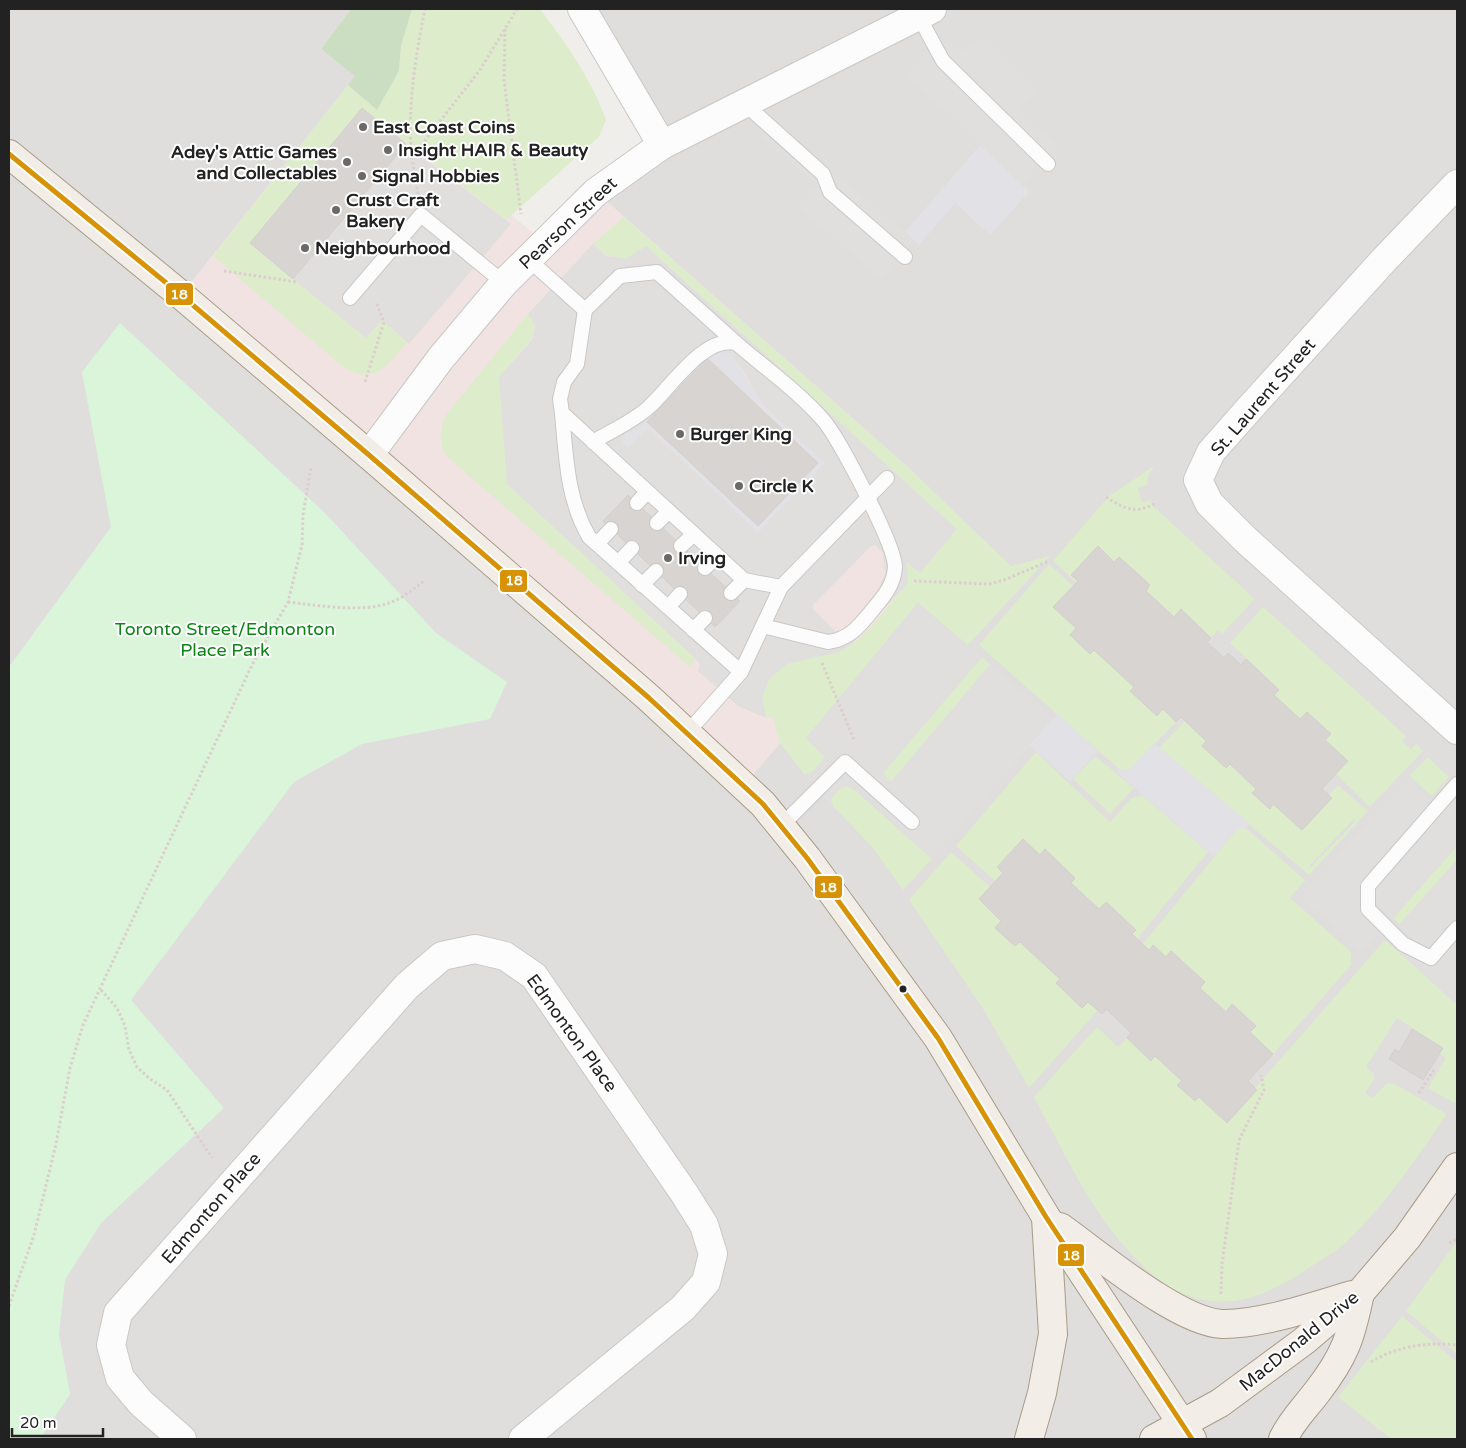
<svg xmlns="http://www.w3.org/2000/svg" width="1466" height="1448" font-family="'Varela Round',sans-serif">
	<rect width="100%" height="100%" fill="#f0eeeb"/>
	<polygon fill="#dfdedc" points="9,9 351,9 321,49 356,76 182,295 743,785 780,743 910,469 596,192 661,145 582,9 1457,9 1457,1439 9,1439"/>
	<polygon fill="#f1e3e1" points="348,85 545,242 596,192 910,469 967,531 743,786 181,295"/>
	<g fill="#ddeccb" fill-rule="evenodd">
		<path d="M412,9H540C566,43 592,80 606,120L599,137L506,220L362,108L250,243L366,338L382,320L407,342C387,366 373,388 341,365L213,256L348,85L377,110L399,71L401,46Z"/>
		<path d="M624,217L910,469L1011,566L1050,556L968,645L918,603L806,738L825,757L815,770L805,775L780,743L773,718H766C765,710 761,703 762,695C767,653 823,662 849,646C872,632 889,604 906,584L908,575L906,561L920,573L957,529L646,246L627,259C612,257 603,256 593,244Z"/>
		<path d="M528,314L535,325L531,340L499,377L696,659L689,666L446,456C439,442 439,429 446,415Z"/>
		<polygon points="1154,466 1148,476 1147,485 1138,488 1142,503 1150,500 1154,507 1255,599 1222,634 1218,630 1211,638 1181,610 1174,617 1146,591 1150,585 1120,557 1114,562 1098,546 1072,574 1078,581 1076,582 1053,561 1109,496"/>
		<polygon points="1049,564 1073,586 1053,607 1076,628 1070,635 1090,654 1094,650 1134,687 1157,715 1163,709 1176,722 1130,769 1119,769 979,645"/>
		<polygon points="1263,607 1406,736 1402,741 1411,749 1416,744 1423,751 1370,807 1336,774 1348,761 1325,740 1331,733 1307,712 1300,719 1274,695 1279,689 1230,643"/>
		<polygon points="982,657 990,665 891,782 882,774"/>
		<path d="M1185,721L1206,741L1202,746L1226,768L1230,764L1256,789L1252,793L1269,809L1273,804L1302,830L1332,798L1329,795L1338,785L1368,811L1309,875L1159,748ZM1354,819L1355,822L1310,868V865Z"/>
		<polygon points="1036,752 1110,822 1131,799 1142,795 1208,852 1137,939 1132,934 1136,930 1107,902 1099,909 1071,883 1075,878 1045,849 1040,855 1023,839 997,867 1003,873 995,881 956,846"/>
		<polygon points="1095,756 1134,788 1110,814 1073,779"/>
		<polygon points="1428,757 1449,777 1432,796 1409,776"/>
		<path d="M847,786L855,790L932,859L903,890L872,847L833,806L831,800C834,792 838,788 847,786Z"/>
		<polygon points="1242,827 1247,829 1305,880 1290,898 1351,952 1351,965 1273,1054 1250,1032 1256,1025 1233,1004 1226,1012 1200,988 1204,982 1172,951 1166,957 1149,950 1143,944 1237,829"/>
		<polygon points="1457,846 1457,860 1400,924 1393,918"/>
		<polygon points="951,852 990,887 979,899 1001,921 996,928 1015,946 1020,942 1060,979 1056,984 1082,1008 1088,1002 1098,1010 1029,1088 982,1007 909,900"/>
		<path d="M1385,940L1455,1002L1457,1000V1099L1454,1103L1428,1088L1446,1058L1439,1054L1443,1048L1397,1018L1366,1067L1374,1074V1079L1365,1093L1373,1098L1387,1083L1395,1084L1447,1114C1417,1157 1387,1203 1349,1239C1339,1250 1324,1258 1312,1266C1249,1310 1195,1319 1137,1260C1092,1215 1064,1152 1034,1097L1097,1027L1118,1047L1127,1038L1151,1060L1155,1056L1182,1081L1178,1086L1195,1101L1199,1097L1227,1122L1257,1090L1255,1088Z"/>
		<polygon points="1457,1241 1457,1354 1406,1311"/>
		<polygon points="1402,1316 1457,1362 1457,1439 1391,1439 1338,1397"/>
	</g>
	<polygon fill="#cbdec1" points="351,9 412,9 401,46 399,71 377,110 348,85 355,76 321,49"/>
	<polygon fill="#daf5da" points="120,323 324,512 436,633 507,682 490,719 362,744 294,782 131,1000 224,1108 101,1223 65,1280 59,1334 70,1394 40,1439 9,1439 9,667 111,527 82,372"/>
	<g fill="#e0dfde" fill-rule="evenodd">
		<polygon points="985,36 1038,90 1019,111 1057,146 1022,185 906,74 924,57 923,53 948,42 960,52"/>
		<polygon points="781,125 914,241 882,280 798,207 817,184 760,137"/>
		<polygon points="406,144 511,224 409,344 382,320 366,338 293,279"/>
		<path d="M593,244L606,256L626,259L646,246L957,529L920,573L906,562L908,575L907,584L852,644L839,652L787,664L770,678L762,696L766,718L738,706L698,671L700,664L696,659L507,484L499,377L532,340L535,325L528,314ZM717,351L730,354L742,369L762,404L824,463L758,532L645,424ZM628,495L739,601L715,627L603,521ZM875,545L883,553L885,574L878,589L853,621L846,629L836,632L813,609V605L870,547Z"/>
		<polygon points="918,603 982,657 883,773 891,782 990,665 1053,719 932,859 855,790 847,786 839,788 831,800 833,806 805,775 815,770 825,757 806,738"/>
		<polygon points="1409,776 1432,796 1449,777 1457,784 1457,803 1452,809 1457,815 1457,846 1393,918 1400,924 1457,860 1457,1000 1455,1003 1378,933 1360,951 1300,896"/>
	</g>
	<g fill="#e2e1e5">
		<polygon points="980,145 1029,192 990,235 955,203 919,245 905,232"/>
		<polygon points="717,351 730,354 735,359 762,404 825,463 758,533 648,428 628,448 622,443 625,435 647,422 758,526 818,463 707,358"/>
		<polygon points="1058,714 1098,751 1070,782 1029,745"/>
		<polygon points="1154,743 1251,825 1247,828 1237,829 1214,857 1116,772 1119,769 1130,769"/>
	</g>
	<g fill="#d7d4d2" stroke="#d3d0cc">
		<polygon points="362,108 406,144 293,279 250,243"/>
		<polygon points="707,358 818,463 758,526 647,422"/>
		<polygon points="628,495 740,601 715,627 603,521"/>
		<polygon points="1098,546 1114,562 1119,557 1150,585 1146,591 1174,617 1181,609 1211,638 1207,642 1224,658 1228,653 1241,665 1246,659 1279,690 1274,695 1300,719 1307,712 1331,734 1325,740 1348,761 1322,789 1332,798 1302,830 1273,804 1270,809 1252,793 1256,789 1230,764 1226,768 1202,746 1206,741 1181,717 1176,722 1163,709 1157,716 1130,691 1134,687 1094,650 1090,654 1070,635 1076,628 1053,607 1078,581 1071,575"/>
		<polygon points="1023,839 1040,855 1045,849 1075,878 1071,883 1099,909 1106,902 1136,930 1132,934 1149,950 1153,945 1166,957 1171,951 1205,982 1200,988 1226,1012 1232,1004 1256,1026 1250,1032 1273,1054 1248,1081 1257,1090 1227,1123 1199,1097 1195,1101 1177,1085 1182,1081 1155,1056 1151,1061 1127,1038 1131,1033 1106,1009 1102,1014 1088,1002 1082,1008 1056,983 1060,979 1020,942 1015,946 995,928 1001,921 979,899 1003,873 997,867"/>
		<polygon points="1412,1029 1443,1048 1423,1080 1389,1059 1395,1049 1399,1052"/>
	</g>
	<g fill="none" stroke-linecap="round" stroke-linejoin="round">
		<g stroke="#c9c8c7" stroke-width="16">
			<g id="lane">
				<polyline points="918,15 943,61 1048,164"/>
				<polyline points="744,103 823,174 830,192 905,257"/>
				<polyline points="528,259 585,310 577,364 564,382 560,399 562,413 744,580 781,587"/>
				<polyline points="350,298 421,215 504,283"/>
				<polyline points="585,310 620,276 657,272 736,343"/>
				<path d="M562,413C566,457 567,499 589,537L741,672"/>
				<path d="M593,442C611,431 634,421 649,407C671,387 704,335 736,343C765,368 799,392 824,421C840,440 895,545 895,567C894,584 885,595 875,607C861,624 851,639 828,642L763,626"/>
				<polyline points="637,503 647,492"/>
				<polyline points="657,523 669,511"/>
				<polyline points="597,544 611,529"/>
				<polyline points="681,546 694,534"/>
				<polyline points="618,563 632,548"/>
				<polyline points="705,568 717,556"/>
				<polyline points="642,585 656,571"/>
				<polyline points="731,593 744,580"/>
				<polyline points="668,607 680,594"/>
				<polyline points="693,630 705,618"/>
				<polyline points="687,733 741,672 781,587 887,478"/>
				<polyline points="1457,784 1368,886 1368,909 1403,944 1431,958 1457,928"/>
				<polyline points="781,826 845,762 912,822"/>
			</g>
		</g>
		<g stroke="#c9c8c7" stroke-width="30">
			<g id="street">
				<polyline points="582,9 662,145"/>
				<polyline points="1457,184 1383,261 1249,409 1211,452 1198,480 1209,503 1246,540 1457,730"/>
				<polyline points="369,455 441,358 504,283 596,192 662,145 932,9"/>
				<polyline points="182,1439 141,1403 120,1378 111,1345 118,1313 407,986 442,956 475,949 505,956 534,976 684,1193 704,1225 713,1254 706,1282 683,1308 523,1439"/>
			</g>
		</g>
		<g stroke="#a79c86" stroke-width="30">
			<g id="primary">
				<polyline points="9,154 181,295 369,455 649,698 763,804 807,858 938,1038 1046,1217 1192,1439"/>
				<path d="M1060,1227C1097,1253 1178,1322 1222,1324C1260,1325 1315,1306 1352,1295"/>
				<polyline points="1029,1439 1042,1393 1053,1334 1046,1218"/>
				<polyline points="1154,1439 1220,1403 1304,1341 1360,1293 1407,1238 1457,1167"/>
				<path d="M1283,1439C1292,1420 1305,1408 1317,1392C1345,1356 1351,1337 1360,1293"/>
			</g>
		</g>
		<g stroke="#dccecd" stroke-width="3" stroke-dasharray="2.5 2.5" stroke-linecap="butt">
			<polyline points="505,29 504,80 521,214"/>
			<polyline points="412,157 480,70 517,9"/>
			<path d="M418,194C416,179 412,163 411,148C408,102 416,54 425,9"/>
			<polyline points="224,271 297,282"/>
			<polyline points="365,382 384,322 376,302"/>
			<path d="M1106,497C1125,509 1134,514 1155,504"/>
			<polyline points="914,581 989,584 1004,580 1049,561"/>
			<path d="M288,602C316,605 363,613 389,603C403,598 414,589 425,580"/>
			<polyline points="822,663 854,740"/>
			<polyline points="101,990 117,1008 125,1026 129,1050 137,1067 150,1079 167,1090 212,1158"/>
			<polyline points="1419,1093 1435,1068"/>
			<polyline points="1449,1243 1457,1239"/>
			<polyline points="1221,1294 1222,1264 1239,1140 1264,1090 1261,1075"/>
			<polyline points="9,1306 34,1235 56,1144 70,1068 83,1025 252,665 288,602 302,545 303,515 311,467"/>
			<path d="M1371,1362C1397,1346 1427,1342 1457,1345"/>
		</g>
		<use href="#lane" stroke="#fdfcfc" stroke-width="14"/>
		<use href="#street" stroke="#fdfcfc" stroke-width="28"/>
		<use href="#primary" stroke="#f3ede7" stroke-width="28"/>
		<g stroke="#fff" stroke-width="9">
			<polyline id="bus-1" points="9,154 181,295 369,455 649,698 763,804 807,858 938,1038 1046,1217 1192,1439"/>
		</g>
		<use href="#bus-1" stroke="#d79205" stroke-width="5"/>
	</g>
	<g fill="#6a6968" stroke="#fff" stroke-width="2">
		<circle cx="363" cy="127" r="5"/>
		<circle cx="388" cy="150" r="5"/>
		<circle cx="347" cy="162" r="5"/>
		<circle cx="362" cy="176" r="5"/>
		<circle cx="336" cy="210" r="5"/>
		<circle cx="305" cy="248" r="5"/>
		<circle cx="680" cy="434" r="5"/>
		<circle cx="739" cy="486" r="5"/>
		<circle cx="668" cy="558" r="5"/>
	</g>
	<circle fill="#222" stroke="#fff" stroke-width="2" cx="903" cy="989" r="4.5"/>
	<g text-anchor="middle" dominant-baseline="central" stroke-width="4" stroke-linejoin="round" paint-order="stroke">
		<g font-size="18" font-weight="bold" fill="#222" stroke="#fff" text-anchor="start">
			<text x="373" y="127">East Coast Coins</text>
			<text x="398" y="150">Insight HAIR &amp; Beauty</text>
			<text x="337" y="152" text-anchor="end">Adey's Attic Games<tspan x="337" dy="21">and Collectables</tspan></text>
			<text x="372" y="176">Signal Hobbies</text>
			<text x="346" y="200">Crust Craft<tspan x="346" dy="21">Bakery</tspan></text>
			<text x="315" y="248">Neighbourhood</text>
			<text x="690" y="434">Burger King</text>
			<text x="749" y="486">Circle K</text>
			<text x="678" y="558">Irving</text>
		</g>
		<g font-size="18" fill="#222" stroke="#fff">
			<text transform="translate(568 223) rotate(-43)">Pearson Street</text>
			<text transform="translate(1263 397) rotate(-49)">St. Laurent Street</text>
			<text transform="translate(572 1033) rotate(54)">Edmonton Place</text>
			<text transform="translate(211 1208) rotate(-49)">Edmonton Place</text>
			<text transform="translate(1299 1341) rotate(-39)">MacDonald Drive</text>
		</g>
		<g font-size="18" fill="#0c8416" stroke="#fff">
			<text x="225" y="629">Toronto Street/Edmonton<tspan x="225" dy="21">Place Park</tspan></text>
		</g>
	</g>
	<g stroke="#fff" stroke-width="2">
		<rect x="165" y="282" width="29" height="24" rx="5" fill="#d79205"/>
		<rect x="499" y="569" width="29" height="24" rx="5" fill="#d79205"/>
		<rect x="814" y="875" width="29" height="24" rx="5" fill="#d79205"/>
		<rect x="1057" y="1243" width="28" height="24" rx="5" fill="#d79205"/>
	</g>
	<g font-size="14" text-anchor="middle" font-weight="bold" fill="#fff">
		<text x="179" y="299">18</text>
		<text x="514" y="585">18</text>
		<text x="828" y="892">18</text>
		<text x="1071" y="1260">18</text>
	</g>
	<rect width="1466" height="1448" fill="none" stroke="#222222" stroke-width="20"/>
	<path d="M12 1428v8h91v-8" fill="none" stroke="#222222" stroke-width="2.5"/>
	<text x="20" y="1428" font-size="15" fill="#222222" stroke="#ffffff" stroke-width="4" paint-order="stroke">20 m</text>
</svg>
